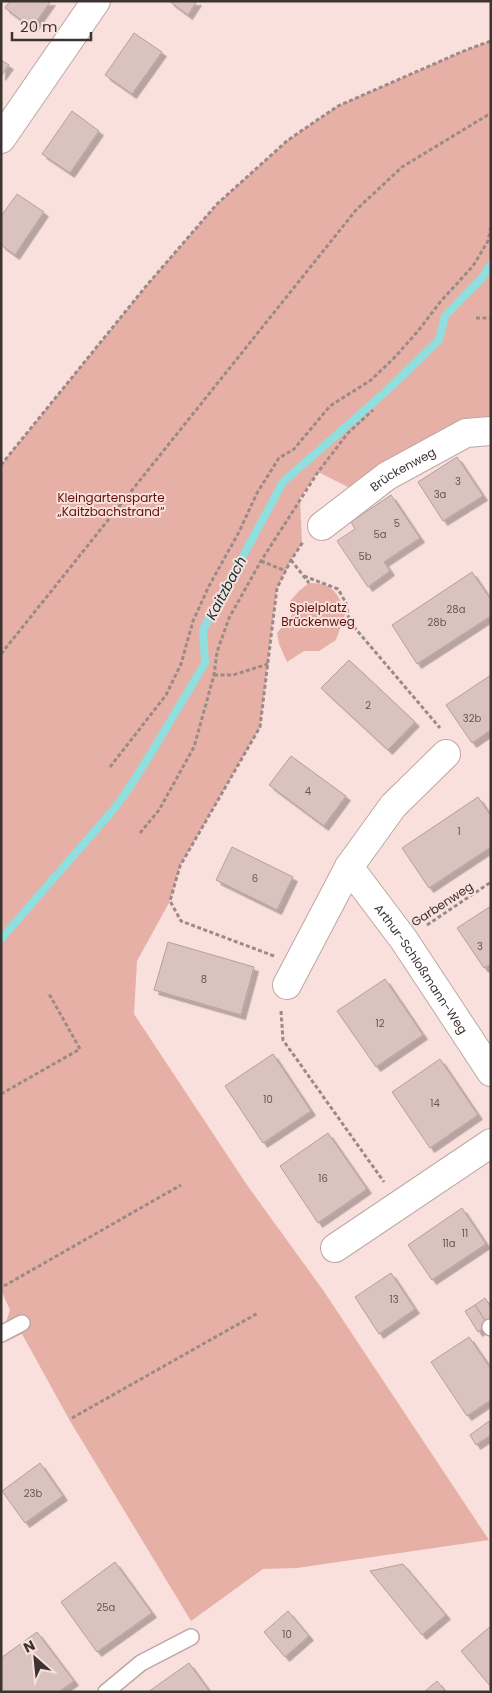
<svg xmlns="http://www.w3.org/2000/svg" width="492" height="1693" font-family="Poppins,sans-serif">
	<defs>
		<filter id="shadow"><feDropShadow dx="4.5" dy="4.5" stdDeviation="0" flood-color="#0004"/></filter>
	</defs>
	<rect width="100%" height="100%" fill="#f9e0dc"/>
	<g fill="#e7b0a6">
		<polygon points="491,41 491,424 362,494 318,472 300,498 302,543 291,560 277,588 260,727 180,866 170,901 137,961 134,1014 247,1185 323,1290 489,1540 297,1568 263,1569 191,1621 70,1421 22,1334 1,1344 1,1325 6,1322 10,1310 1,1290 1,465 147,285 217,204 288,140 338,106 466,50"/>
		<path d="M309,583C333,582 337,593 346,612L336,640L319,651H304L287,662L279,644L277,633L292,615L290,601L299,591Z"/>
	</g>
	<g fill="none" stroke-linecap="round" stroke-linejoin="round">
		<polyline stroke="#8edfde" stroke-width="8" points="1,939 114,809 125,794 150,755 205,663 203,630 283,482 383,394 439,340 445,316 482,278 491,264"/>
	</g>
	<g fill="#dac2be" stroke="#b59f9a" filter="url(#shadow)">
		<polygon points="10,1 51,1 32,28 5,8"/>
		<polygon points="169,1 197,1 188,15"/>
		<polygon points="134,33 162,52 132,94 105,75"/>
		<polygon points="1,60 9,65 1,76"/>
		<polygon points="72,111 99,131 70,173 42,154"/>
		<polygon points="17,194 44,212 15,255 1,245 1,216"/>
		<polygon points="457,457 483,496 443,521 418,482"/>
		<polygon points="391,495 420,538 384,562 390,571 368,587 337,541 355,529 351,522"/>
		<polygon points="472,572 491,600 491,616 417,664 392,625"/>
		<polygon points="349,660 415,722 388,750 321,688"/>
		<polygon points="491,675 491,730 472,743 446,705"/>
		<polygon points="291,756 346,796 324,826 269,785"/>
		<polygon points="478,797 491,816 491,847 429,888 402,848"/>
		<polygon points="232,847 293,877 277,910 216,880"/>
		<polygon points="491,906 491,964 484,968 457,928"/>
		<polygon points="168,942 254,967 241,1015 154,990"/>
		<polygon points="385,979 423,1035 376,1067 337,1011"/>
		<polygon points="273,1054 311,1111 263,1143 225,1086"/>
		<polygon points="440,1059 478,1115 430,1148 392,1092"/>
		<polygon points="328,1133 367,1189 318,1223 280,1166"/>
		<polygon points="462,1208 486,1244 432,1280 408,1245"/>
		<polygon points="391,1273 415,1309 379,1334 355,1297"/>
		<polygon points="485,1298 491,1307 491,1324 488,1325 475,1305"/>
		<polygon points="475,1305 488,1325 478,1332 465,1311"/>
		<polygon points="469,1337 491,1369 491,1400 467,1416 431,1362"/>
		<polygon points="489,1421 491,1435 476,1445 470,1435"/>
		<polygon points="40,1463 63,1496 25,1523 2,1491"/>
		<polygon points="115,1562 152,1613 97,1652 61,1602"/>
		<polygon points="403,1564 446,1615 422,1635 370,1571"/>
		<polygon points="288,1611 309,1636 285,1657 264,1632"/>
		<polygon points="491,1626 491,1687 461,1651"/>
		<polygon points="37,1632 74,1681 59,1692 1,1692 1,1658"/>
		<polygon points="189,1663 210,1692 148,1692"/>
		<polygon points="437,1681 446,1692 424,1692"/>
	</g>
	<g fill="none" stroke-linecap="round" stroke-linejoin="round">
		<g stroke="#bea7a3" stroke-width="18">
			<g id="service">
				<polyline points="490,1327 491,1328"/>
				<polyline points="1,1334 22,1323"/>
				<polyline points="106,1692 141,1663 191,1637"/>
			</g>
		</g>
		<g stroke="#bea7a3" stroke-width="30">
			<g id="minor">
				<polyline points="1,139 96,1"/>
				<path id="s1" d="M322,526L387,476L466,433L491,431"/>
				<path id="s2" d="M349,867L404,940L491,1072"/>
				<polyline points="287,985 349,867 393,806 446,754"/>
				<polyline points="335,1248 491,1143"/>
			</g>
		</g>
		<g stroke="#9b8a87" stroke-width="3" stroke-dasharray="4 2.5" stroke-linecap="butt">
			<polyline points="476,318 491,318"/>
			<polyline points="1,465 147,285 217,204 288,140 338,106 466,50 491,41"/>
			<polyline points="291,560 309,583"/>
			<polyline points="261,561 286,571"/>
			<polyline points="304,576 338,589 346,603 349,621 440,728"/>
			<polyline points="1,654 356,210 402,167 491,113"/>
			<polyline points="214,675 233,675 268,664"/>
			<polyline points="110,767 166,695 181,664 193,621 209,586 239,532 257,493 279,458 294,449 330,406 371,380 394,358 418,331 441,301 473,266 488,241 491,226"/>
			<polyline points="140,833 159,810 194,747 214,675 217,652 229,618 261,561 318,472 348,433 373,410"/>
			<polyline points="427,925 491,882"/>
			<polyline points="274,956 181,921 170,901 180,866 260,727 277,588 291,560 303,542"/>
			<polyline points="281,1011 283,1040 384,1182"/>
			<polyline points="1,1094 80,1049 48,992"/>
			<polyline points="4,1286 181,1185"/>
			<polyline points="72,1418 258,1313"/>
		</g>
		<use href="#service" stroke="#fff" stroke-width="15"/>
		<use href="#minor" stroke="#fff" stroke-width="28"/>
	</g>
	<g text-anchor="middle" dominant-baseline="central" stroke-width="4" stroke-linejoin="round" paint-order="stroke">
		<g font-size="10" fill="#645855">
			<text x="458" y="481">3</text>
			<text x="440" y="494">3a</text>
			<text x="397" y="523">5</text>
			<text x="380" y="534">5a</text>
			<text x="365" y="556">5b</text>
			<text x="456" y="609">28a</text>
			<text x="437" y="622">28b</text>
			<text x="368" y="705">2</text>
			<text x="472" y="718">32b</text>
			<text x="308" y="791">4</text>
			<text x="459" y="831">1</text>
			<text x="255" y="878">6</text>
			<text x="480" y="946">3</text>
			<text x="204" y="979">8</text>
			<text x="380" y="1023">12</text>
			<text x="268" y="1099">10</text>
			<text x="435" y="1103">14</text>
			<text x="323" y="1178">16</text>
			<text x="465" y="1233">11</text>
			<text x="449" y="1243">11a</text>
			<text x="394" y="1299">13</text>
			<text x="33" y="1493">23b</text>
			<text x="106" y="1607">25a</text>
			<text x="287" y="1634">10</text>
		</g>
		<g font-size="12" fill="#3d3432" stroke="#f9e0dc">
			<text stroke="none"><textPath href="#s1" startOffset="99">Brückenweg</textPath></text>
			<text transform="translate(442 904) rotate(-33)">Garbenweg</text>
			<text stroke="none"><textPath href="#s2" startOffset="125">Arthur-Schloßmann-Weg</textPath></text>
		</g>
		<g font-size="12" fill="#5d1109" stroke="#f9e0dc">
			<text x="111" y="497">Kleingartensparte<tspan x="111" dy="14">„Kaitzbachstrand“</tspan></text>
			<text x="318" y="607">Spielplatz<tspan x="318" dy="14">Brückenweg</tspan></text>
		</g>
		<g font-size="14" font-style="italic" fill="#093232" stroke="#f9e0dc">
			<text transform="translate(226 588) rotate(-62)">Kaitzbach</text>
		</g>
	</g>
	<rect width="492" height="1693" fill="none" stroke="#3d3432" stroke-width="5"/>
	<g transform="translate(35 1658) rotate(333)" stroke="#f9e0dc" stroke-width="4" paint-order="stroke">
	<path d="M0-4L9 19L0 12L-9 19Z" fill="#3d3432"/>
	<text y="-8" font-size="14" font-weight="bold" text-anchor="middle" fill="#3d3432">N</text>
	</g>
	<path d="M12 32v8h79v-8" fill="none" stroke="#3d3432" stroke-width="2.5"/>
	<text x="20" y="32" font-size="15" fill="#3d3432" stroke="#f9e0dc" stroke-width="4" paint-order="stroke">20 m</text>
</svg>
